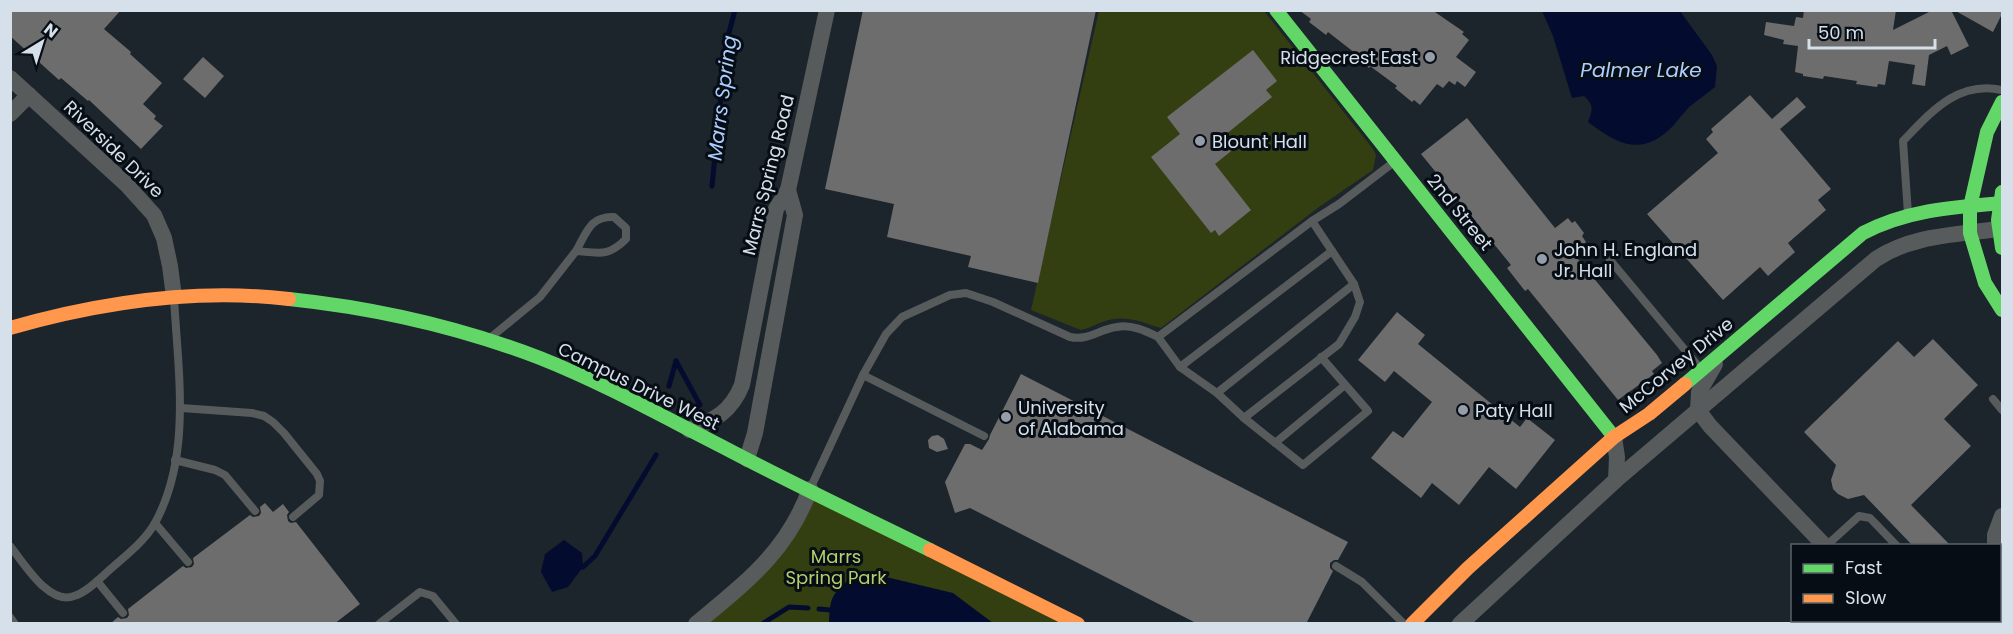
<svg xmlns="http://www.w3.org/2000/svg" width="2013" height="634" font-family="Poppins,sans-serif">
	<rect width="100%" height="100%" fill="#1c242c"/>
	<g fill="#343f11">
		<path d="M1099,11H1264L1373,149L1376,155L1373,170L1319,207L1161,328C1143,323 1129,315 1109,320C1099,322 1091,328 1081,330L1031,310Z"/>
		<polygon points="810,489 1077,624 697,624 750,579"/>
	</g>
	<g fill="#030c2e">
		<path d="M1542,11H1680L1712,55L1717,66L1715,87C1708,93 1700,98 1693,104C1685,110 1680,118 1674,125C1643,157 1620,146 1588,122C1593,110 1594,105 1584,96L1572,98L1553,36Z"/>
		<polygon points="564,540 582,553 583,567 568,587 552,592 541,572 545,554"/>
		<path d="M854,575L882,576L953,593L993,623H829C830,594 833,594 854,575Z"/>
	</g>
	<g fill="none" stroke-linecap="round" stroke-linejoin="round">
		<g stroke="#030c2e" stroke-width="5">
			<polyline points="712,186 726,44 735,10"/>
			<polyline points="676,361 700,405"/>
			<polyline points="669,386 676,361"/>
			<polyline points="583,567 595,556 656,455"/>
			<polyline points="819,609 830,610"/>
			<polyline points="762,624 789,607 808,608"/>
		</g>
	</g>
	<g fill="#6d6d6d">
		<polygon points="10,10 121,10 104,29 131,52 130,54 162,83 143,104 156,116 154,119 163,126 141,149 89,100 88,101 61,78 59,80 10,36"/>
		<polygon points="863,10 1096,10 1038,283 968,267 971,256 887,237 894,204 825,189"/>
		<polygon points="1299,10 1432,10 1464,32 1462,34 1469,40 1456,57 1476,72 1465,87 1457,81 1455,85 1449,81 1443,88 1437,84 1420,105 1414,100 1412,102 1395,88 1397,86 1370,66 1369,68 1353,55 1355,53 1328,32 1326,35 1309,22 1311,19"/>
		<polygon points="1804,10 1896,10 1893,30 1933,10 1951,10 1969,46 1951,55 1947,46 1929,55 1925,86 1912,84 1915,65 1889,61 1885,85 1878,84 1877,87 1856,84 1857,81 1824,76 1823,79 1803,76 1803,74 1795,72 1798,46 1783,44 1784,40 1764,35 1766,22 1794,26 1796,17 1803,18"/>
		<polygon points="1954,10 2002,10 2002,14 1993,32"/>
		<polygon points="1253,50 1277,81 1266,90 1272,97 1225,135 1235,148 1215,164 1251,210 1219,236 1215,230 1211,233 1151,157 1180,134 1167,117"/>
		<polygon points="203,57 224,76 205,98 183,79"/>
		<polygon points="1750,95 1772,119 1797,97 1806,107 1780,129 1831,189 1818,200 1826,210 1788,243 1795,252 1768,276 1760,267 1723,300 1647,214 1718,153 1706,139 1713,132 1711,129"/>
		<polygon points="1467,118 1555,228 1568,218 1572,223 1575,221 1584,233 1582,236 1586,242 1573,253 1657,355 1662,363 1652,371 1654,374 1618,400 1528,289 1525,291 1507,268 1511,265 1421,154"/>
		<polygon points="1397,312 1425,335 1418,344 1520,427 1527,418 1555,440 1516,489 1489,467 1459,505 1432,483 1421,498 1371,458 1393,431 1403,438 1432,402 1394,371 1385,382 1358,360"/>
		<polygon points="1933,339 1978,385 1944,419 1971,446 1911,505 1951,546 1913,546 1864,495 1848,499 1838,494 1833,489 1831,480 1836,465 1804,432 1898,341 1914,357"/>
		<polygon points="1021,374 1348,542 1338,560 1334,560 1330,563 1330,568 1333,571 1306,624 1198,624 970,508 955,513 945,482 965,444 970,444 982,450 989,439 990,435"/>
		<polygon points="938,435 944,439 948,449 937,452 929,448 928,440 932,436"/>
		<polygon points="265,503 273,512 283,504 289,512 287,515 288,521 291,523 296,522 360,604 334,624 110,624 118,617 121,619 127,618 129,615 128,609 183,566 186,568 192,567 194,564 193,558 250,515 253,517 259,516 261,513 260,507"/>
	</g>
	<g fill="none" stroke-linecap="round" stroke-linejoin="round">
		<g stroke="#575b5b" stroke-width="8">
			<path d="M1908,214L1903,141C1931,112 1958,80 2002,90"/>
			<polyline points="1610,260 1700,368"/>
			<polyline points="1158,337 1180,367 1217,393 1244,418 1303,465 1368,411 1321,357"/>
			<path d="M490,338L540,297L576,251C600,253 608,257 626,239V228L614,217C590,216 587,232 576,251"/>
			<polyline points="1180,367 1332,251"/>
			<polyline points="863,375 984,436"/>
			<polyline points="1217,393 1354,284"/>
			<polyline points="1993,399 2002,410"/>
			<polyline points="181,408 252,413 264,416 273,422 284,433 317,474 320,481 319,495 293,517"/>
			<polyline points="1244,418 1339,344 1355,317 1360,302 1354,284 1312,221"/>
			<polyline points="1275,443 1345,385"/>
			<polyline points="175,460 215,470 225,475 255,511"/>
			<path d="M810,489L863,375L886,334L902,317L950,295L966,293L993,302L1070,337C1089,341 1099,329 1117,327C1131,324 1146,331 1158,337L1312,221L1339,204L1394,162"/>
			<polyline points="155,523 188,562"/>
			<path d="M10,546C24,563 49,606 74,596C85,593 95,583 104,575C121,559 143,544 155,523C192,455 178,372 174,298"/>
			<polyline points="1826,546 1859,516 1870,518 1897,546"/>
			<polyline points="1336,566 1362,582 1404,624"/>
			<polyline points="97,581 123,613"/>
			<polyline points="10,617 15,624"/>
			<polyline points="379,624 420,592 433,596 456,624"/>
		</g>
		<g stroke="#575b5b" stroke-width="16">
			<polyline points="10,78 126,184 154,215 164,238 170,266 174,297"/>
			<polyline points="10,114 29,95"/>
			<polyline points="1698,410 1710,426 1825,546"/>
			<polyline points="1698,410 1699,392 1715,364"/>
			<path d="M689,430C715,420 731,412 742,385L776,209L788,190L827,10"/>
			<polyline points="1614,437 1617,457 1616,480"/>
			<polyline points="747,459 755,433 795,215 788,190"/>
			<polyline points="1995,546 1995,535 2002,516"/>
			<polyline points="2000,563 2002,568"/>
			<polyline points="2000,588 2002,587"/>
			<polyline points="1898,620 1900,624"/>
			<path d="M696,624C746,582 787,552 810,489"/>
			<path d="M1460,624L1616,480L1876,259C1912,235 1956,235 1997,229"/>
			<polyline points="1955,624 1959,620"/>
		</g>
		<g stroke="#63d668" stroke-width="14">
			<polyline points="1276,10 1614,437"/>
			<polyline points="2002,102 1987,132 1970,207 1970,233 1985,283 2002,310"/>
			<polyline points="2002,192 1998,220 2002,248"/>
			<path d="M289,299C375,308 459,327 540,358C603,383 662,416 723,447C791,483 861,516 930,550"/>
			<path d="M1685,384L1863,233C1907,210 1953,207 2002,203"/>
		</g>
		<g stroke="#ff974d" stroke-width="14">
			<path d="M10,328C101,302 195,288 289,299"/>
			<polyline points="930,550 1078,624"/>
			<polyline points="1412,624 1468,568 1614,437 1649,414 1685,384"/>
		</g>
	</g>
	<g fill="#959ea8" stroke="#070d14" stroke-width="2">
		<circle cx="1430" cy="57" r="6"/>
		<circle cx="1200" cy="141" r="6"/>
		<circle cx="1542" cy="259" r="6"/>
		<circle cx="1463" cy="410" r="6"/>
		<circle cx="1006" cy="417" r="6"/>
	</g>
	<g text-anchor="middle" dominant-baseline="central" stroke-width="6" stroke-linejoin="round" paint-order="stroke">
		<g font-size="18" fill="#d6e0ea" stroke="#070d14" text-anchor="start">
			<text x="1418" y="57" text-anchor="end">Ridgecrest East</text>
			<text x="1212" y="141">Blount Hall</text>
			<text x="1554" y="249">John H. England<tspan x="1554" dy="21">Jr. Hall</tspan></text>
			<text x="1018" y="407">University<tspan x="1018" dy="21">of Alabama</tspan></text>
			<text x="1475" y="410">Paty Hall</text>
		</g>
		<g font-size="18" fill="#d6e0ea" stroke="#070d14">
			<text transform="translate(114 149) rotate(44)">Riverside Drive</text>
			<text transform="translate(768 175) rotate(-76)">Marrs Spring Road</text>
			<text transform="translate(1460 212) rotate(51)">2nd Street</text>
			<text transform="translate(1676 365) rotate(-39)">McCorvey Drive</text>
			<text transform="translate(639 386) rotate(26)">Campus Drive West</text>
		</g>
		<g font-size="18" fill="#b6ce6c" stroke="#070d14">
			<text x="836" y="556">Marrs<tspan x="836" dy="21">Spring Park</tspan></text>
		</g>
		<g font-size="20" font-style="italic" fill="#adcefe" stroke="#070d14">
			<text x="1641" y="70">Palmer Lake</text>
			<text transform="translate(722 98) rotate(-83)">Marrs Spring</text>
		</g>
	</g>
	<rect width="2013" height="634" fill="none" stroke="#d6e0ea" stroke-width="24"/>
	<rect x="1791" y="544" width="210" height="78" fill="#070d14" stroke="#5a616a" stroke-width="1.5"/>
	<rect x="1803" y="564" width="30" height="9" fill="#63d668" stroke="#5a616a" stroke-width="1.5"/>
	<text x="1845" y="574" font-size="18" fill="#d6e0ea">Fast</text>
	<rect x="1803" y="594" width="30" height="9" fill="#ff974d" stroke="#5a616a" stroke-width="1.5"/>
	<text x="1845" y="604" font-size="18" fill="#d6e0ea">Slow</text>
	<g transform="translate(42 42) rotate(38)" stroke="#070d14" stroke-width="4.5" paint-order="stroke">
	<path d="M0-4.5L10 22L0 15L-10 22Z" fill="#d6e0ea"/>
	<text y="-9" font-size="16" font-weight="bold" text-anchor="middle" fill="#d6e0ea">N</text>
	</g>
	<path d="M1809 39v9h126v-9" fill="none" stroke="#d6e0ea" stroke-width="3"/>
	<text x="1818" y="39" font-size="18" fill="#d6e0ea" stroke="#070d14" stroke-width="4.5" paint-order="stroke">50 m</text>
</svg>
